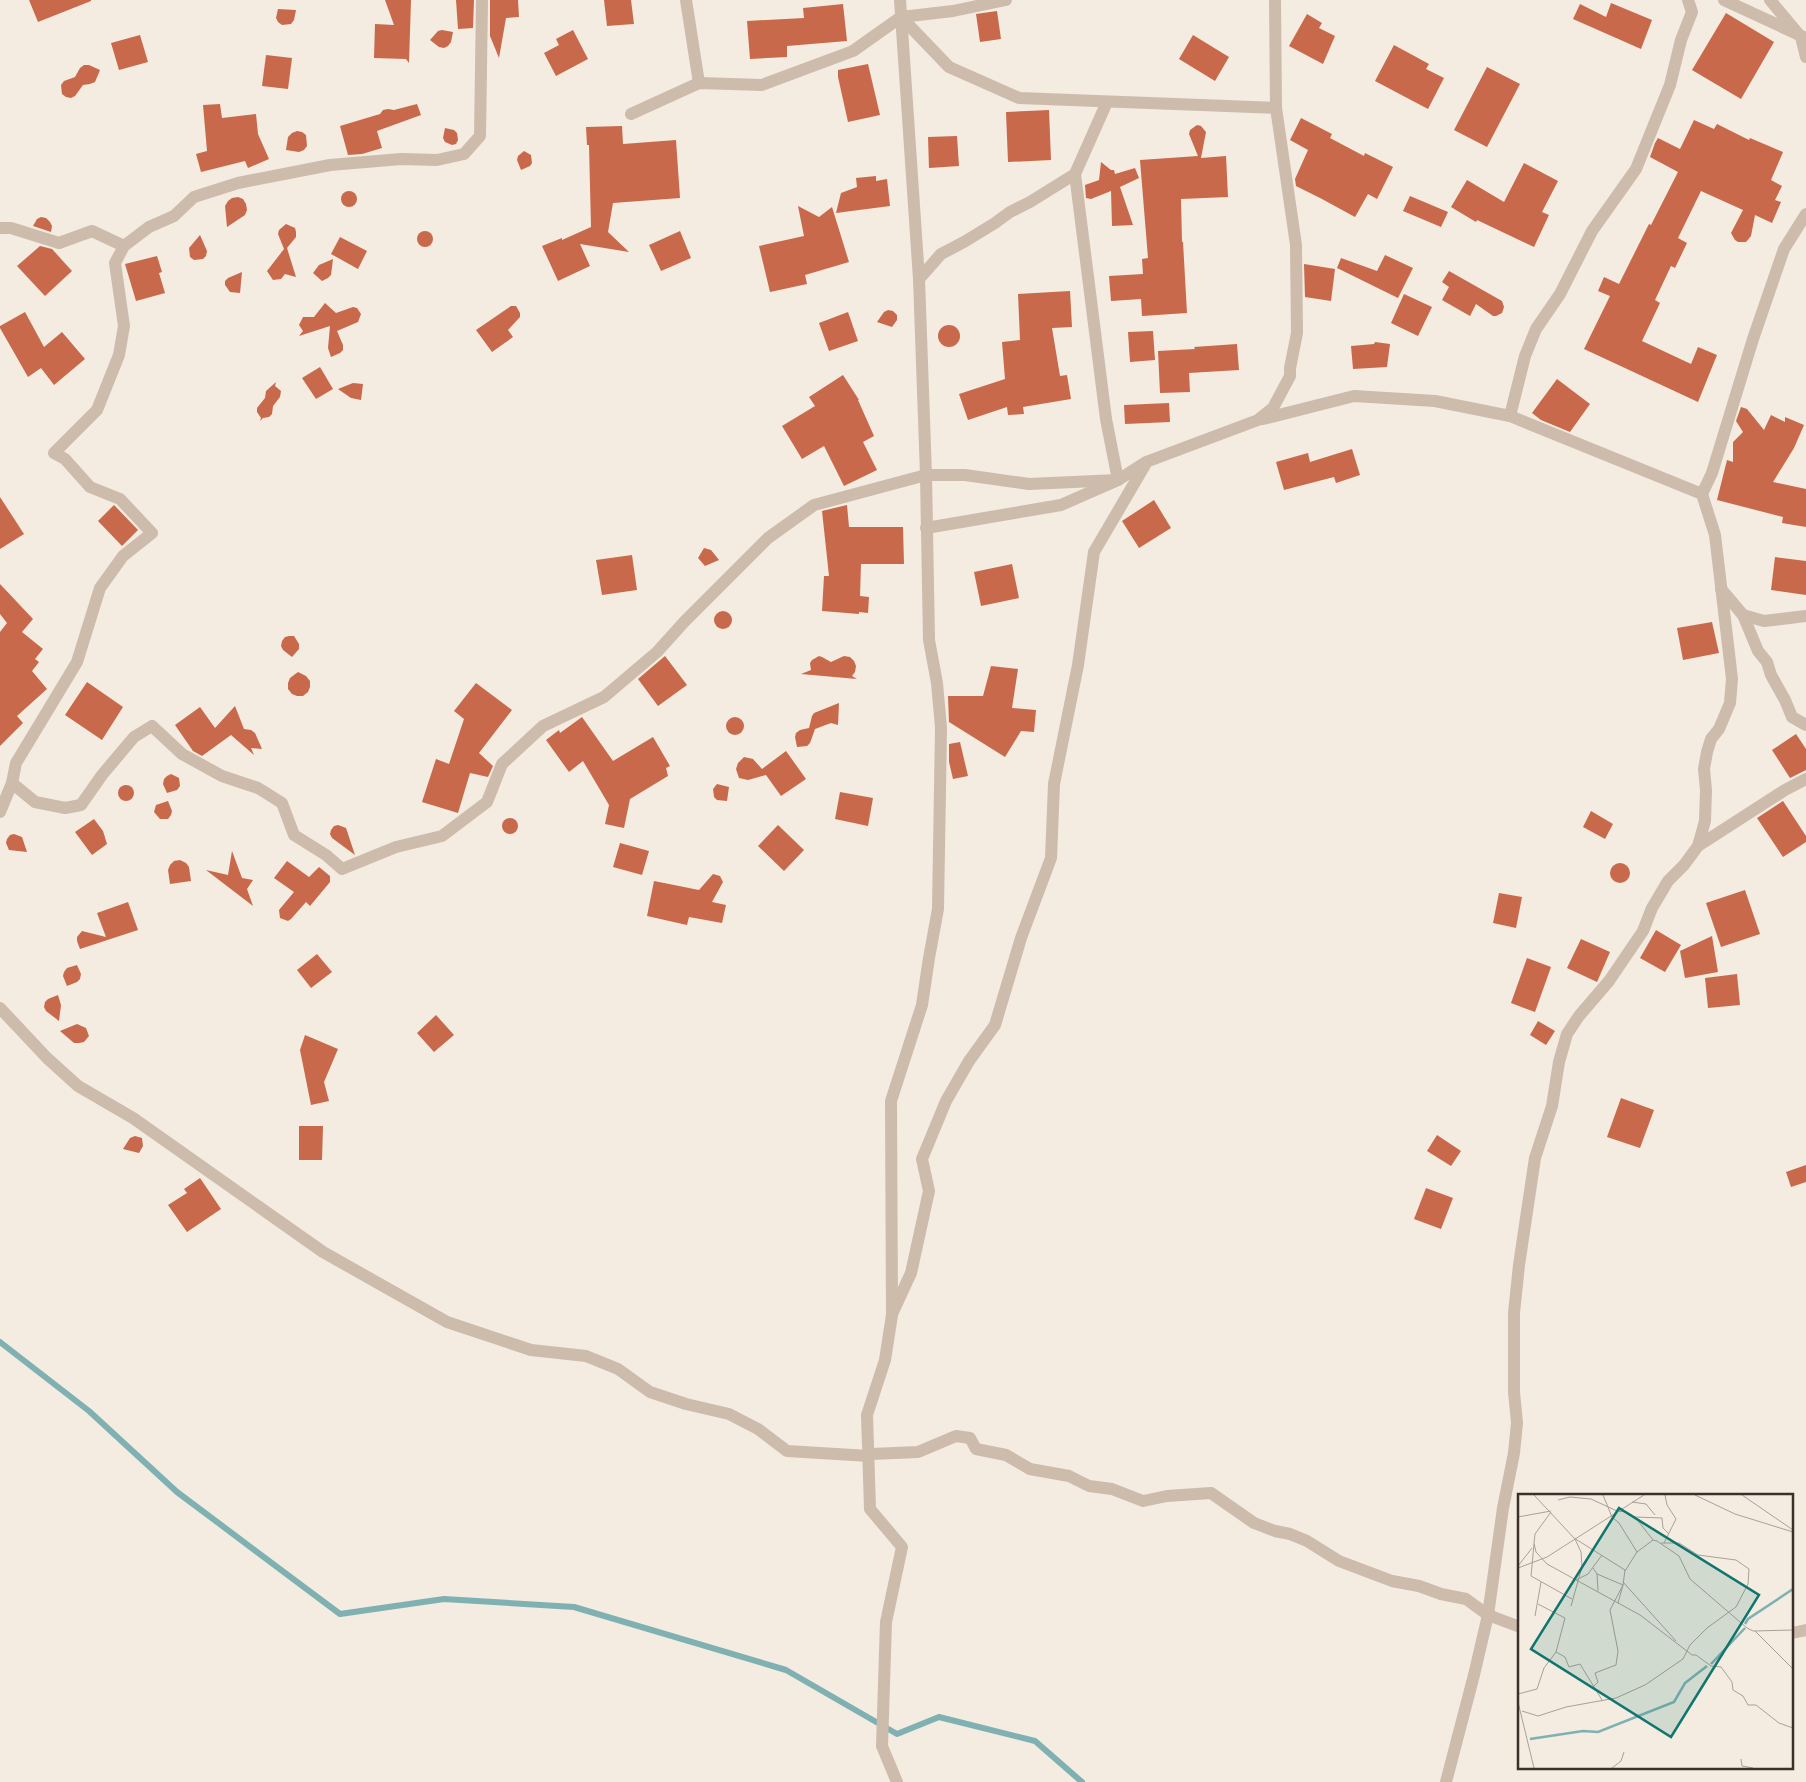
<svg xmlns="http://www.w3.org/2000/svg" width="1806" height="1782" font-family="Manrope,sans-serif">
	<rect width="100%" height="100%" fill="#f4ebe1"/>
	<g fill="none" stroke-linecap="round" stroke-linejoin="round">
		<polyline stroke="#7fb0b2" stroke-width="6" points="0,1342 89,1411 177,1492 340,1614 444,1599 574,1607 786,1670 897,1734 939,1717 1035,1741 1082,1782"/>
	</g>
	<g fill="#c8694b">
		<polygon points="29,0 91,0 91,1 38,22"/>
		<polygon points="385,0 411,0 409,63 406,59 374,58 375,24 394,25"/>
		<polygon points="456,0 474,0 473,28 458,29"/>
		<polygon points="490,0 518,0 519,17 506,18 499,58 490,36"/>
		<polygon points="604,0 631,0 634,24 607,26"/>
		<polygon points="1611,3 1652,20 1641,49 1573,19 1580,4 1606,17"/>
		<polygon points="843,4 847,41 787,46 787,57 750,59 747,21 804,18 803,8"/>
		<polygon points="278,9 296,10 294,20 291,24 282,25 278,22 276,18"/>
		<polygon points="997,11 1001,39 980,42 976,14"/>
		<polygon points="1726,13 1774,42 1741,99 1692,70"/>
		<polygon points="1307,14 1322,23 1319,28 1335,36 1323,64 1289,46"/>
		<polygon points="442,30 453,32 451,42 448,46 444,48 439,47 430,40 438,31"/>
		<polygon points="573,30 588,59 556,76 544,53 559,45 556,39"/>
		<polygon points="140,35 148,62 119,70 111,43"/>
		<polygon points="1193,35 1229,57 1215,81 1179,59"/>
		<polygon points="1394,45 1429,64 1426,69 1444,78 1428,109 1375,81"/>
		<polygon points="266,55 292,58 288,89 262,86"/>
		<polygon points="868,64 880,115 848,122 838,77 838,70"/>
		<polygon points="84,65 89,65 100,70 95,82 90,84 83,85 75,96 71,98 66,97 62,94 61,85 64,81 75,77 80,68"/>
		<polygon points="1487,67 1520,84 1487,147 1454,130"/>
		<polygon points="220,104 222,118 256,114 258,134 269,159 248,168 245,161 201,172 196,154 207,151 203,105"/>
		<polygon points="417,104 421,115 377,131 382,148 362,154 348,155 340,126 380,114 383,110 388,109 394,110"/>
		<polygon points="1049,110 1051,160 1008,162 1006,112"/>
		<polygon points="1301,118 1332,134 1330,138 1364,156 1365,153 1393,167 1377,199 1368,194 1355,217 1322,199 1296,186 1295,179 1308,150 1290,140"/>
		<polygon points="1694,120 1714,129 1717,124 1749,140 1750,138 1783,152 1771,180 1782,186 1775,200 1781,202 1772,223 1755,215 1751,236 1746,242 1738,242 1735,240 1731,233 1743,210 1701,191 1678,238 1687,243 1675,268 1671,266 1655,300 1660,303 1642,341 1691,364 1698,347 1717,355 1698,402 1584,349 1610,296 1598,291 1604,277 1619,284 1649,224 1651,225 1678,172 1650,157 1655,143 1658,138 1680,149"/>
		<polygon points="1197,125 1201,126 1206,132 1201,158 1226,156 1228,197 1181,199 1182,242 1183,242 1187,313 1142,316 1141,299 1111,301 1109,276 1143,274 1142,259 1148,258 1140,160 1198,156 1189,134 1190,130"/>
		<polygon points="622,126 623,144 676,140 680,198 613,203 608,232 629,252 580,244 590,266 558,281 542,246 562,238 562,240 591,227 589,145 587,145 586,127"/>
		<polygon points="445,128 454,130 457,133 458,140 456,144 452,145 445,142 443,138"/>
		<polygon points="297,131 302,132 306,135 307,146 304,150 299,152 286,150 288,137 292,133"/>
		<polygon points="957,136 959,166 929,168 928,137"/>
		<polygon points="524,151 531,155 532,163 530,166 521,170 517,160 518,156"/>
		<polygon points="1101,162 1111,170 1114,170 1115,174 1135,168 1139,178 1120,187 1133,225 1112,226 1111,191 1091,199 1086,198 1085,185 1099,180"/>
		<polygon points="1524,163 1558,181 1542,212 1549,215 1534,247 1477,220 1476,222 1451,207 1467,180 1504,202"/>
		<polygon points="876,176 876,181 887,179 890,206 836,213 841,193 857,187 856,178"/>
		<circle cx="349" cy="199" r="8"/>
		<polygon points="1410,196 1448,212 1441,227 1403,211"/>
		<polygon points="238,197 243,199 246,204 247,210 245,215 227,227 225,206 228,201 232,198"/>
		<polygon points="798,206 819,217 832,207 849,262 805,275 807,284 770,292 759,246 804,236"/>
		<polygon points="41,217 46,218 50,222 52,226 51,232 33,226 37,219"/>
		<polygon points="286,224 295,228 296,232 296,237 287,248 296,277 285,274 281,279 273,280 267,271 284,249 278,234 279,230"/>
		<polygon points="680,231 691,258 661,271 649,245"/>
		<circle cx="425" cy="239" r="8"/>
		<polygon points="200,235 207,251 206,256 203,259 194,260 190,257 189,248"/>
		<polygon points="340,237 367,251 358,269 331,254"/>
		<polygon points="40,246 52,249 72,271 45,296 17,266"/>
		<polygon points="1385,255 1413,268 1398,298 1337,268 1341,258 1377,271"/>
		<polygon points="157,256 162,272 159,273 165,293 136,301 125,264"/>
		<polygon points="333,259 331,275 328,278 322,281 313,273 319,265"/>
		<polygon points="1304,264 1335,269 1331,301 1305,297"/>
		<polygon points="1449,271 1502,301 1504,307 1502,313 1496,316 1493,316 1476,304 1470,316 1442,300 1449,287 1442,282"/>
		<polygon points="242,272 240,293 230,292 225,285 225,281 228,278"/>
		<polygon points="1070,291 1072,327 1052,328 1060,376 1067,375 1071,399 1023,407 1024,414 1008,415 1007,407 968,420 959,394 1005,379 1002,342 1020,340 1018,294"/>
		<polygon points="1404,294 1432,307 1418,336 1391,323"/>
		<polygon points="325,303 336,313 353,307 357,308 361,314 358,322 337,331 343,345 343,350 340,353 331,357 328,348 330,326 299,336 303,331 299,325 303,317 314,317"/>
		<polygon points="511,306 516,306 520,313 520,317 508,330 513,337 492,352 476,330"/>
		<polygon points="888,310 893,311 897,315 897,320 892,327 877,322 884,312"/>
		<polygon points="25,312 44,347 62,332 85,359 54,385 41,368 28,377 0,328 0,326"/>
		<polygon points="848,312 858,341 829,351 819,323"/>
		<circle cx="949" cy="336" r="11"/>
		<polygon points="1153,331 1155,360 1130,362 1128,332"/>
		<polygon points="1375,342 1390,344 1387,367 1353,369 1351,346 1374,344"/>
		<polygon points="1237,344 1239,370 1189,373 1190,392 1160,393 1158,351 1195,349 1194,347"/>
		<polygon points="320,367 333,389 316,399 302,378"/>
		<polygon points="843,375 859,400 858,400 874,436 863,442 877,470 844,486 824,446 802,459 782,426 815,406 809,397"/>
		<polygon points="1557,379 1590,404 1570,432 1541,420 1532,413"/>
		<polygon points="276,382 275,386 281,391 280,397 273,406 272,414 269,417 263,418 260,421 261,418 257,412 257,408 265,398 266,391"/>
		<polygon points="353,383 363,384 361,400 351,398 338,389"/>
		<polygon points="1169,403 1170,422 1125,424 1124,405"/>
		<polygon points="1741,407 1747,409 1764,430 1771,415 1785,422 1785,417 1804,425 1794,448 1773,482 1806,489 1806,527 1782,523 1783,517 1717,500 1727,460 1733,462 1733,442 1743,432 1736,421"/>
		<polygon points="1352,449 1360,475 1336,483 1334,477 1284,490 1276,462 1308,453 1310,462"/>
		<polygon points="0,497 24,534 0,549"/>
		<polygon points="1154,500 1171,528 1139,548 1122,521"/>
		<polygon points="114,505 138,530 122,546 98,521"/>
		<polygon points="847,505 849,527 903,527 904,564 861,564 860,596 869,597 868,613 859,612 859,614 822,611 824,576 829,576 822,511"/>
		<polygon points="704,548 711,550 719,560 705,566 698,558"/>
		<polygon points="632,555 637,590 602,595 596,560"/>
		<polygon points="1775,557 1806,561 1806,595 1771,590"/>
		<polygon points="1012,564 1019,598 981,606 974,572"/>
		<polygon points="0,584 33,619 22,632 43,649 35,659 39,662 32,671 47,689 17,716 23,723 0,746 0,632 7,623 0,614"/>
		<circle cx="723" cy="620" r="9"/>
		<polygon points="1712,622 1719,653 1683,660 1677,628"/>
		<polygon points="289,636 294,636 299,644 299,649 292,657 283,650 281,646 282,641 285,637"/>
		<polygon points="665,656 687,685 658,706 638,679"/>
		<polygon points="819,656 822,657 831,662 844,656 850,657 854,661 856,666 855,672 852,676 857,679 801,674 811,670 810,663 812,660"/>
		<polygon points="991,666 1018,669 1012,708 1036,710 1034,732 1021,731 1005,757 949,722 948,696 983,696"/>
		<polygon points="298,672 306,676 310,681 310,687 308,692 303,696 297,696 292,694 288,689 288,683 290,678"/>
		<polygon points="87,682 123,707 102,740 65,715"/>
		<polygon points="476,683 512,710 479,753 493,766 488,777 470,773 458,813 422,802 436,759 449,764 464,719 454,711"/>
		<polygon points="839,703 838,725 831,723 815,729 810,743 807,746 797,747 795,737 796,733 800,730 809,728 812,716 814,713"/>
		<polygon points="235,706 244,729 251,730 255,733 262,749 251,748 254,755 231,735 202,756 193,751 175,725 200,707 215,728"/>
		<circle cx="735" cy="726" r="9"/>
		<polygon points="582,717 613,761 653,737 670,766 666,768 668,776 630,799 624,828 605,824 609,805 583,761 569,772 546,740 559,730 560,733"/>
		<polygon points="1796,734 1806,749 1806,770 1790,778 1772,750"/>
		<polygon points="960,742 968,776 953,779 949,762 949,744"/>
		<polygon points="786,751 806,779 781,796 766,775 748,780 739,778 736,769 738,763 744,757 753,759 762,769"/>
		<polygon points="171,774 179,778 180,786 177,790 167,793 163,784 164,779 167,776"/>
		<polygon points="717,784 729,787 727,801 717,800 714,797 713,789"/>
		<circle cx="126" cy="793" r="8"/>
		<polygon points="840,792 873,798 868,826 835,819"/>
		<polygon points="168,801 172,811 171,815 168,819 160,819 154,812 156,805"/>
		<polygon points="1783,801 1806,836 1806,842 1783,857 1757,818"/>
		<polygon points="1591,811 1613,824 1605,839 1583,827"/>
		<circle cx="510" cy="826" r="8"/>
		<polygon points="94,819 103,831 107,844 92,855 75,832"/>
		<polygon points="338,825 346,828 355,855 332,838 330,834 331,830 334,826"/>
		<polygon points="778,825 804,850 784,871 758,846"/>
		<polygon points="14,834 22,837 27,852 9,850 6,843 7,839 10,835"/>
		<polygon points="620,843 649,851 642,875 613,867"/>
		<polygon points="232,851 242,878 253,880 247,889 253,906 206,870 228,875"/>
		<polygon points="180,860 186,863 189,867 191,881 170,884 168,870 170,865 174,861"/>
		<polygon points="287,861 309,877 319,867 330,876 330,882 310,906 306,902 291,919 288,921 280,918 279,910 294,892 274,878"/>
		<circle cx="1620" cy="873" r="10"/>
		<polygon points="713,874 720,876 723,882 712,902 726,905 722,923 689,917 687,925 647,916 654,881 699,890"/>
		<polygon points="1745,890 1760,934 1721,947 1706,903"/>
		<polygon points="1499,893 1522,897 1516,928 1493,923"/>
		<polygon points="128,902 138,930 80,949 77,941 77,937 82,931 106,937 97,913"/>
		<polygon points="1656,930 1681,945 1665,972 1640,958"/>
		<polygon points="1712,936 1718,972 1685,978 1680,951"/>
		<polygon points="1581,939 1610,952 1597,982 1567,968"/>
		<polygon points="317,954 332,972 311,988 297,970"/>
		<polygon points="1527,958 1551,967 1535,1012 1511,1003"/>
		<polygon points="77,965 81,974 80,979 77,982 67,986 63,976 64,972 67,968"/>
		<polygon points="1737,974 1740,1005 1708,1008 1705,978"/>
		<polygon points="58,995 61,1005 59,1021 46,1011 44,1007 45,1002 48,999"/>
		<polygon points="436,1015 454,1035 434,1052 417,1033"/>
		<polygon points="1538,1021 1555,1031 1546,1045 1530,1035"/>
		<polygon points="77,1024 86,1028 89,1036 84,1042 79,1043 74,1043 60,1031"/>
		<polygon points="305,1035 338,1049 324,1082 329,1101 311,1105 300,1050"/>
		<polygon points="1621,1098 1654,1110 1640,1148 1607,1137"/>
		<polygon points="299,1126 323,1126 322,1160 299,1160"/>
		<polygon points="1437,1135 1461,1151 1451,1166 1427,1151"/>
		<polygon points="135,1136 142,1138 143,1146 139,1153 123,1149 130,1138"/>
		<polygon points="1806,1165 1806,1182 1791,1187 1786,1172"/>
		<polygon points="200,1178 221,1209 187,1232 168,1205 187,1193 184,1189"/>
		<polygon points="1426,1188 1453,1198 1441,1229 1414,1219"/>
	</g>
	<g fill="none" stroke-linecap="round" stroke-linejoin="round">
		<g stroke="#cdbbac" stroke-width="12">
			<polyline points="686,0 699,83"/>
			<polyline points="1724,0 1806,38"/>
			<polyline points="1770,0 1801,37 1806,57"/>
			<polyline points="901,17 949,67 1019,98 1276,108"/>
			<polyline points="631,114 699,83 762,85 853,51 901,17 953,11 1006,0"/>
			<polyline points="0,228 11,228 59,243 92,231 124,246"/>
			<polyline points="919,279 941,254 964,242 995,223 1010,212 1030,202 1075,174"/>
			<polyline points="1510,416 1525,356 1536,329 1560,294 1592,231 1636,169 1670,85 1681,40 1692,12 1688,0"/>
			<polyline points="1263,419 1354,396 1435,401 1510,416 1702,494 1715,535 1732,679 1730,703 1719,729 1711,739 1707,752 1704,769 1706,790 1705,821 1698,846 1684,865 1668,881 1652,908 1643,931 1609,981 1579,1016 1567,1034 1559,1062 1552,1106 1535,1158 1519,1265 1514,1313 1514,1392 1517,1423 1514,1453 1503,1508 1488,1615 1474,1675 1446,1782"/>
			<polyline points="1702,494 1712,473 1753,339 1784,249 1806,214"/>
			<polyline points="926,528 1061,505 1118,480 1106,419 1075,174 1107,102"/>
			<polyline points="1721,589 1743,615 1758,651 1767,662 1771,675 1785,700 1792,717 1806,725"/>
			<polyline points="1743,615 1764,621 1806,616"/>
			<polyline points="12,783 35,802 65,808 81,805 102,775 134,737 152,726 182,754 222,776 258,788 282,803 294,835 326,855 342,869 396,847 442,836 487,802 502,764 543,726 604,697 657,652 685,621 768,538 814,505 926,475 965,475 1029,484 1118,480 1146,462 1258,420 1273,408 1290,376 1290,368 1297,333 1296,245 1276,108 1275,0"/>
			<polyline points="0,812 12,783 16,763 77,662 100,588 123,556 152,533 120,499 90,487 65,459 54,453 97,410 119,355 124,326 115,263 124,246 149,227 174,216 194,197 238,183 330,165 401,159 437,160 464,154 480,136 482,0"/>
			<polyline points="1698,846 1785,790 1806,779"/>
			<polyline points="0,1008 47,1058 78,1086 133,1118 323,1252 447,1322 531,1350 586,1356 618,1369 650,1392 686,1404 729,1414 758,1429 787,1451 869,1456 871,1454 918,1452 956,1436 970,1438 976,1449 1006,1455 1030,1469 1069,1476 1089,1486 1112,1489 1143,1501 1167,1496 1211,1493 1254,1523 1275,1531 1290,1534 1307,1541 1339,1561 1392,1581 1419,1586 1441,1594 1466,1599 1488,1615 1520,1627"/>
			<polyline points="893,1312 911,1273 929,1191 922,1159 946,1101 969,1061 995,1025 1021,938 1051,858 1054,784 1078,665 1094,552 1145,465"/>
			<polyline points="1792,1633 1806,1630"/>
			<polyline points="897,1782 882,1746 886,1622 902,1547 870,1509 867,1415 885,1360 892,1315 891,1101 922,1005 929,958 938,909 941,728 937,683 929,640 926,475 919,279 900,0"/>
		</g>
	</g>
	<g transform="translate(1518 1494)">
		<rect width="275" height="275" fill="#f4ebe1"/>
		<path fill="none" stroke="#7fb0b2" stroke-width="2.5" d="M227,130L230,125L275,95M193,170L227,134M12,245L65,237L80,238L156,208L167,189L189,172"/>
		<path fill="none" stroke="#aaa098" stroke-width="1" d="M16,1L56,44L107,76L105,91L92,116L100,157L98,171L77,179L80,188L75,193M85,1L94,23L101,29L119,58M177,1L217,20L275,38M224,1L275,36M40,6L52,3L73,5L99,17L109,18L117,23L135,46M114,8L128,10L137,21M33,18L17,40L16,49L18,58L29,70L122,121L174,161H178L193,172L203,173L214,188L215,196L225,202L230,211H238L261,229L275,234M0,23L33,17M117,23L144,24L145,34L151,40M146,49L158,25L149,11L147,1M16,50L13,82L54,105M0,72L14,54M0,74L29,63L126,1M75,74L79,80L105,91L100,109M107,77L119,58L135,46L139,47L161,62L172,85L229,134L235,137L275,136M79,80L80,97M58,86L70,80L84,61M105,88L158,147M20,110L47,124L38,158L47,163L51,173L62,170L84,206M53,112L64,73L63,58L57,45M17,122L23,88M237,137L275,175M0,200L19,195L26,174L38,158M0,208L16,274M4,217L20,222L48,213L98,204L127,191L165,165L172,151L189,134L218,113L230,90L231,75L218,66L180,61L161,49H143M223,265L224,272L235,274M94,274L103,267L106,258"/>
		<path fill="#0f766e" fill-opacity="0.15" stroke="#0f766e" stroke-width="2.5" d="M101,14L241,101L153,243L13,155Z"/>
		<rect width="275" height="275" fill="none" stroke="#3b302b" stroke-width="2.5"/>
	</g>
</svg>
